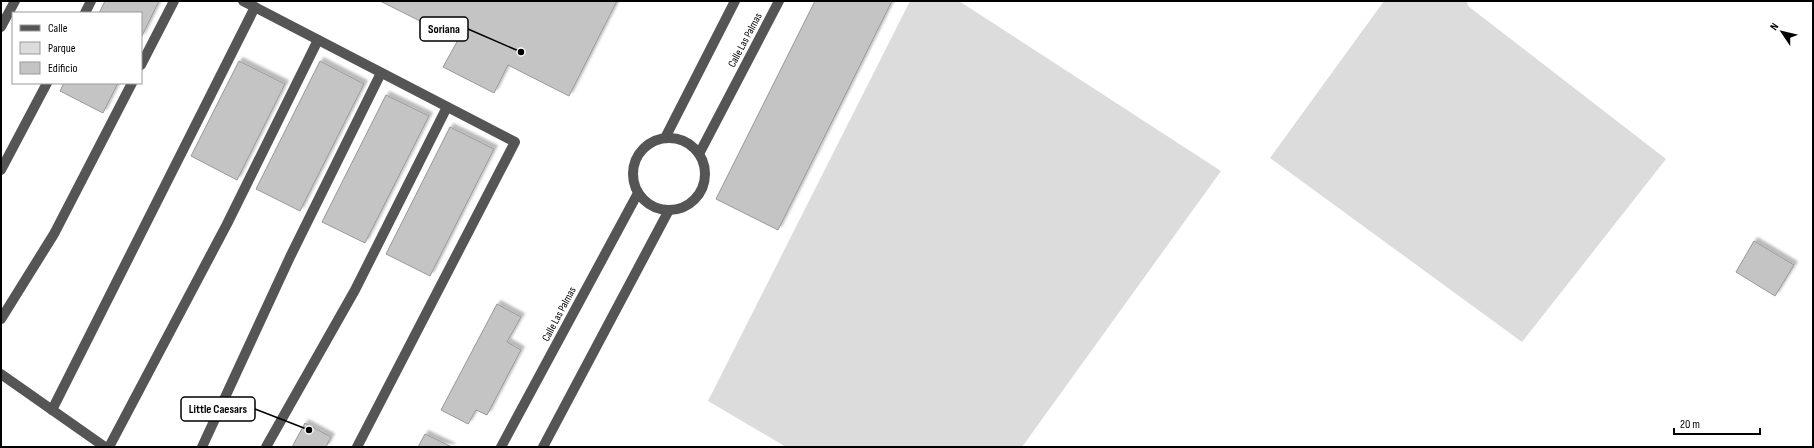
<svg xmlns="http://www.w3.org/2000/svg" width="1814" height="448" font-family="'Sofia Sans Condensed',sans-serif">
	<defs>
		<filter id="shadow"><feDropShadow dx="3.5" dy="-3.5" stdDeviation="1" flood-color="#0004"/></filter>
	</defs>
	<rect width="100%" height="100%" fill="#fff"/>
	<g fill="#dcdcdc">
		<polygon points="910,1 959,1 1221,171 1022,447 786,447 708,401"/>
		<polygon points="1384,1 1467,1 1468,6 1666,159 1522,342 1270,158"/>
	</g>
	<g fill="#c4c4c4" stroke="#999" filter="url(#shadow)">
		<polygon points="105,1 159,1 141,38 141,13 99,13"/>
		<polygon points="380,1 617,1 569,96 508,65 494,93 443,67 458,40"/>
		<polygon points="815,1 892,1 778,230 716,199"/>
		<polygon points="239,61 285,84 237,180 191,156"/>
		<polygon points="320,61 364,84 300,211 256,189"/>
		<polygon points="64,83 118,83 103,113 60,91"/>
		<polygon points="386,95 429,116 365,243 322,222"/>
		<polygon points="450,127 494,149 430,276 386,254"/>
		<polygon points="1754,241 1794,265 1775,296 1736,272"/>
		<polygon points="497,304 521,317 507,342 521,350 487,415 476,410 468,424 441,410"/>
		<polygon points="305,423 331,437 326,447 292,447"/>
		<polygon points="425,434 452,447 418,447"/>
	</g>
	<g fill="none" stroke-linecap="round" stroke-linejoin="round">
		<g stroke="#555" stroke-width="10">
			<polyline points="243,1 515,142 357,447"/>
			<polyline points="85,13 91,1"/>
			<polyline points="1,27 15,1"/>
			<polyline points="141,65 174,1"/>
			<circle cx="669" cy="174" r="36"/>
			<polyline points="665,138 735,1"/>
			<polyline points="699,154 779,1"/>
			<polyline points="1,170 47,83"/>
			<polyline points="1,319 54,234 132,83"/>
			<polyline points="1,374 105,447"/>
			<polyline points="52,410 255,7"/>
			<polyline points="109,447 227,224 318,40"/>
			<polyline points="202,447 290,257 381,73"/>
			<polyline points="266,447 355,290 447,107"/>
			<polyline points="501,447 638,193"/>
			<polyline points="543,447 669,210"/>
		</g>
	</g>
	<g text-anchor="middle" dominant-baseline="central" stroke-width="3.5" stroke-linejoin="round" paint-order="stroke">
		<g font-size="11" fill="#000" stroke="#fff">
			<text transform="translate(745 40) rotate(-62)">Calle Las Palmas</text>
			<text transform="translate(559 314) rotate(-62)">Calle Las Palmas</text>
		</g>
	</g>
	<path fill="none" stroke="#000" stroke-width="1.5" d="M521 52L468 29M309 430L255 409"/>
	<g fill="#000" stroke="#fff" stroke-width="1.5">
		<circle cx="521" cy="52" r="4"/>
		<circle cx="309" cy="430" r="4"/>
	</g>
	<g fill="#fff" stroke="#000" stroke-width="1.5">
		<rect x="420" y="17" width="48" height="24" rx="4"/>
		<rect x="181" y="397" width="74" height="24" rx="4"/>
	</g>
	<g font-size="12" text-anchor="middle" font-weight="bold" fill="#000">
		<text x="444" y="33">Soriana</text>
		<text x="218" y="413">Little Caesars</text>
	</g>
	<rect width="1814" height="448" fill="none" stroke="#000000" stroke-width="4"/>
	<rect x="12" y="12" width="130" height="72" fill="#ffffff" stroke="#999999"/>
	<rect x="20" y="25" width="20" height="6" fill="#555555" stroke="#999999"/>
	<text x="48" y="32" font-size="12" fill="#000000">Calle</text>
	<rect x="20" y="42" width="20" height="12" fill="#dcdcdc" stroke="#999999"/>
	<text x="48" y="52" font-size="12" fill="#000000">Parque</text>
	<rect x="20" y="62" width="20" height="12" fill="#c4c4c4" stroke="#999999"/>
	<text x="48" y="72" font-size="12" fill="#000000">Edificio</text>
	<g transform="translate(1782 32) rotate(305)" stroke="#ffffff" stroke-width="3" paint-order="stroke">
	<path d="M0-3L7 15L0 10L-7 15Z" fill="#000000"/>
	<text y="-6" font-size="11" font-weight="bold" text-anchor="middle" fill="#000000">N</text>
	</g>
	<path d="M1674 428v6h86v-6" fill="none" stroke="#000000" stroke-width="2"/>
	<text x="1680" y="428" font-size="12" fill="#000000" stroke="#ffffff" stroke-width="3" paint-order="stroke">20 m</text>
</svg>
